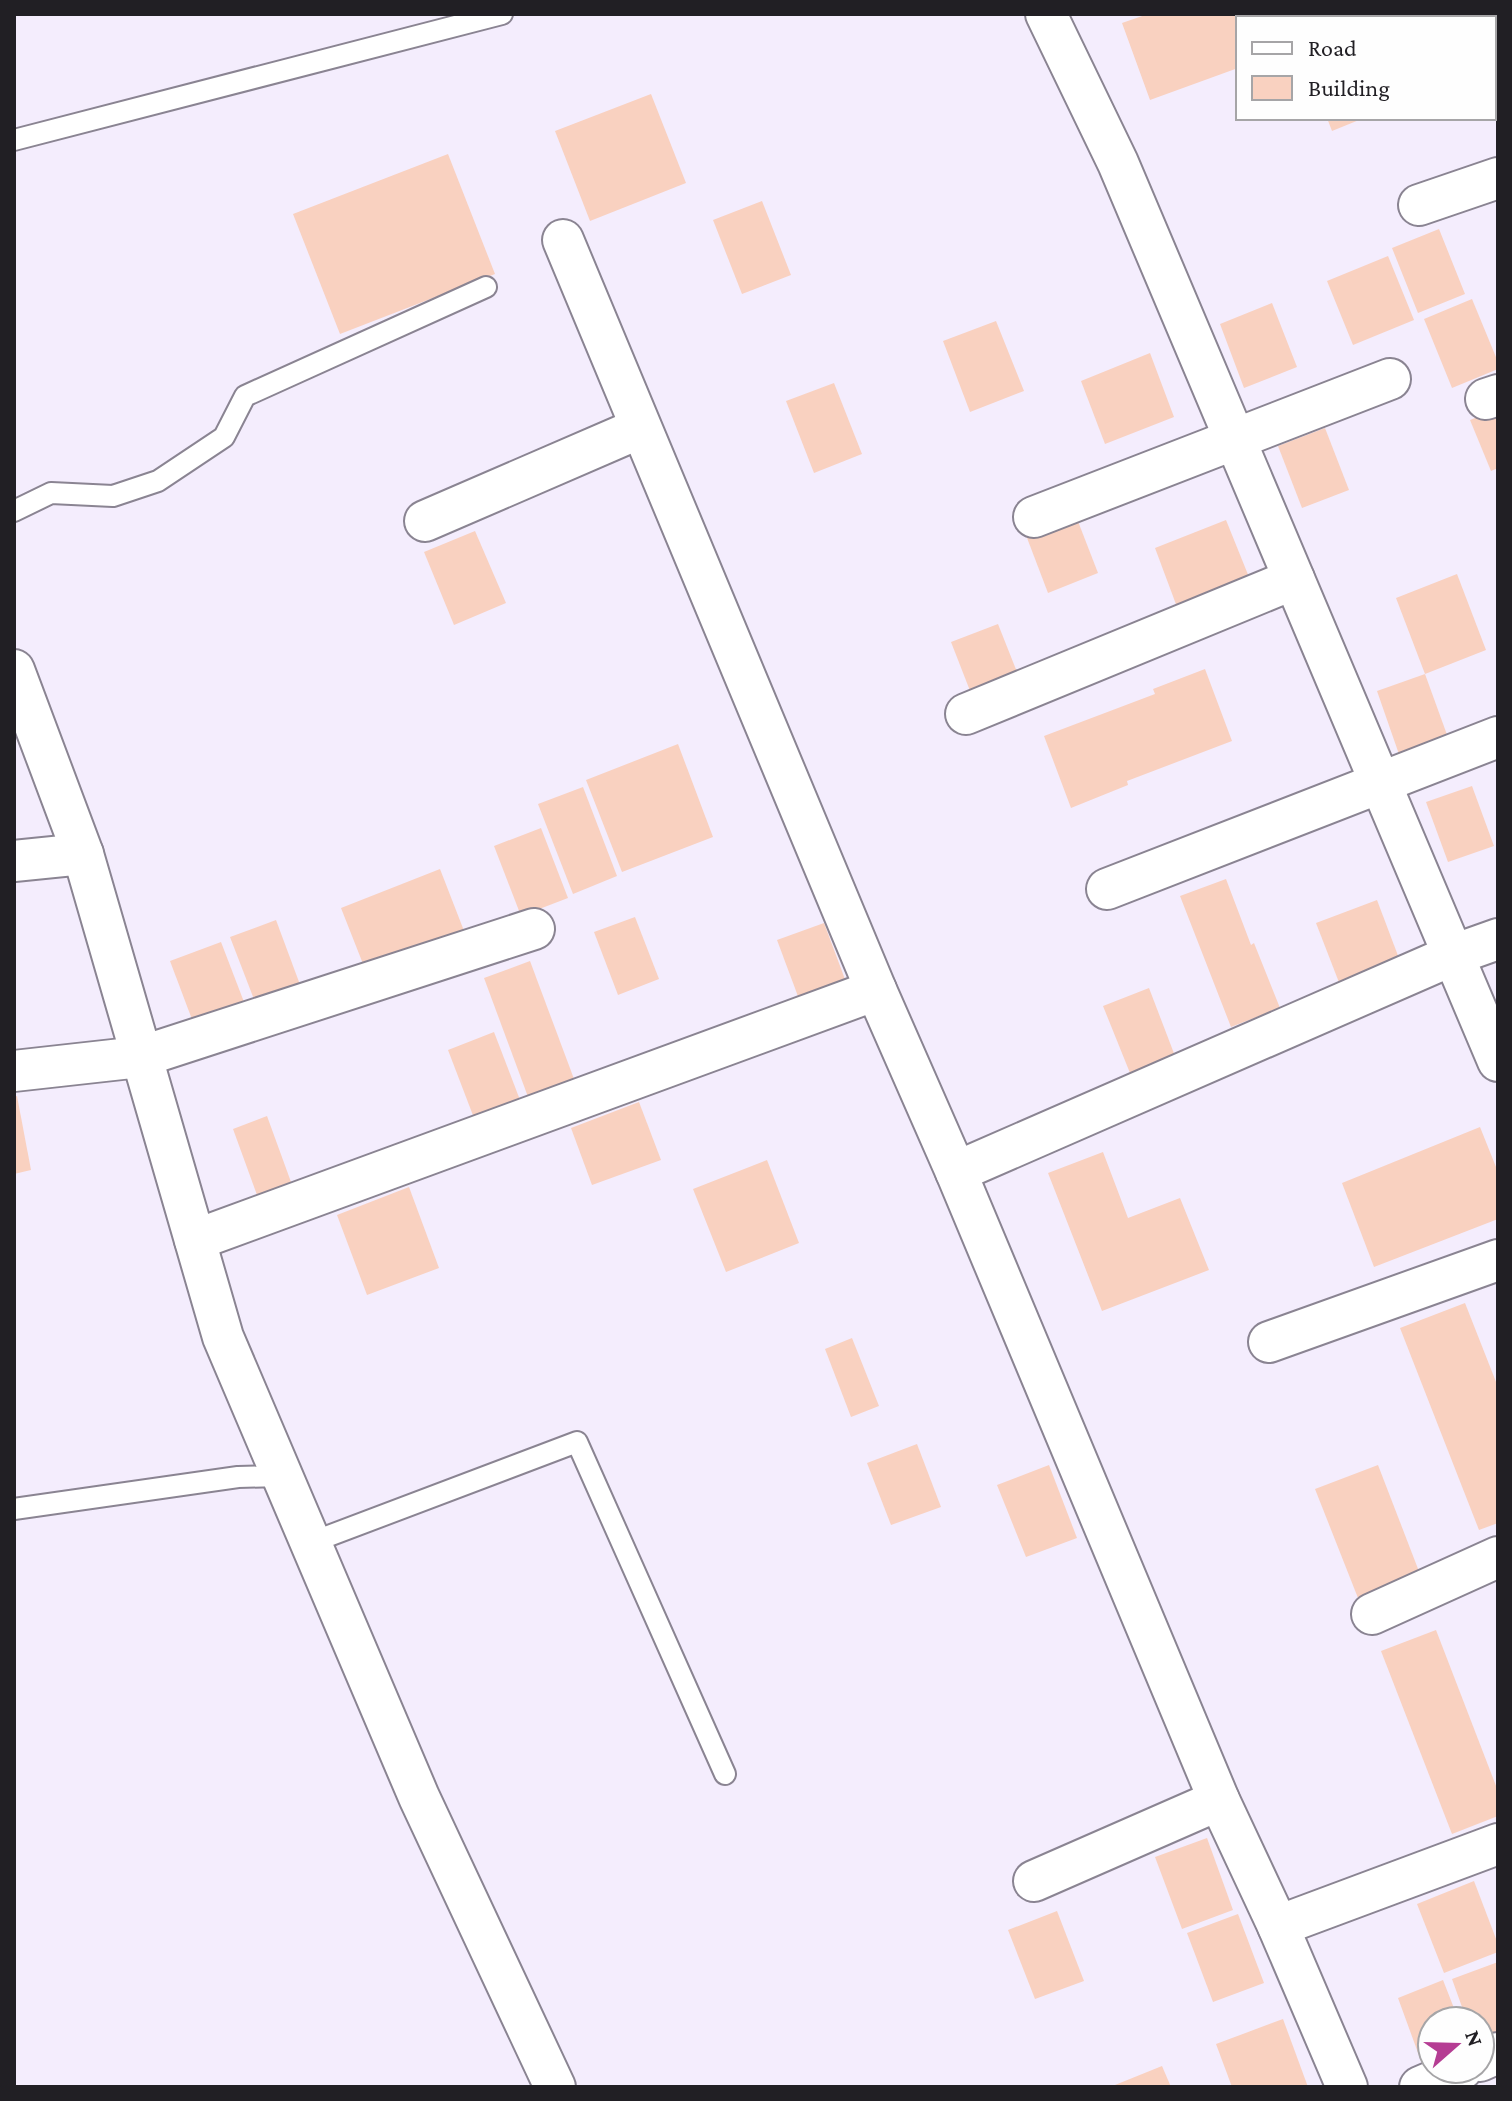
<svg xmlns="http://www.w3.org/2000/svg" width="1512" height="2101" font-family="'Crimson Pro',serif">
	<rect width="100%" height="100%" fill="#f4edfd"/>
	<g fill="#f9d1c0">
		<polygon points="1148,14 1254,14 1255,18 1238,18 1238,68 1150,100 1122,23"/>
		<polygon points="651,94 686,183 590,221 555,131"/>
		<polygon points="1327,118 1364,118 1332,131"/>
		<polygon points="448,154 495,274 340,334 293,214"/>
		<polygon points="762,201 791,275 742,294 713,220"/>
		<polygon points="1439,229 1465,294 1418,313 1392,248"/>
		<polygon points="1388,256 1414,320 1353,345 1327,281"/>
		<polygon points="1472,299 1498,362 1498,369 1452,388 1424,319"/>
		<polygon points="1272,303 1297,367 1244,388 1220,324"/>
		<polygon points="996,321 1024,391 970,412 943,341"/>
		<polygon points="1150,353 1174,417 1105,444 1081,381"/>
		<polygon points="834,383 862,454 814,473 786,401"/>
		<polygon points="1498,409 1498,468 1491,471 1470,420"/>
		<polygon points="1325,428 1349,490 1302,508 1278,446"/>
		<polygon points="1074,511 1098,573 1048,593 1024,530"/>
		<polygon points="1226,520 1253,587 1180,615 1155,548"/>
		<polygon points="475,531 506,603 454,625 424,552"/>
		<polygon points="1457,574 1486,650 1425,674 1396,598"/>
		<polygon points="998,624 1021,682 974,701 951,642"/>
		<polygon points="1205,669 1232,741 1127,781 1128,785 1071,808 1044,736 1155,694 1153,689"/>
		<polygon points="1425,674 1450,743 1401,760 1377,691"/>
		<polygon points="678,744 713,837 622,872 586,780"/>
		<polygon points="1472,786 1494,846 1448,862 1426,802"/>
		<polygon points="583,787 617,876 573,894 538,804"/>
		<polygon points="541,828 568,898 521,916 494,846"/>
		<polygon points="440,869 466,936 367,974 341,908"/>
		<polygon points="1226,879 1251,945 1254,943 1280,1008 1231,1027 1180,896"/>
		<polygon points="1377,900 1400,961 1340,985 1316,923"/>
		<polygon points="635,917 659,979 618,995 594,932"/>
		<polygon points="276,920 302,990 257,1007 230,937"/>
		<polygon points="824,923 849,990 802,1007 777,940"/>
		<polygon points="221,942 244,1002 193,1022 170,961"/>
		<polygon points="530,961 577,1087 531,1105 484,978"/>
		<polygon points="1149,988 1175,1056 1130,1073 1103,1006"/>
		<polygon points="494,1032 520,1100 474,1118 448,1050"/>
		<polygon points="17,1096 31,1170 14,1174 14,1097"/>
		<polygon points="639,1102 661,1160 592,1185 571,1128"/>
		<polygon points="267,1116 291,1182 257,1195 233,1129"/>
		<polygon points="1480,1127 1498,1172 1498,1219 1374,1267 1342,1183"/>
		<polygon points="1103,1152 1128,1218 1180,1198 1209,1270 1102,1311 1048,1173"/>
		<polygon points="767,1160 799,1243 726,1272 693,1189"/>
		<polygon points="409,1187 439,1268 367,1295 337,1215"/>
		<polygon points="1465,1303 1498,1387 1498,1523 1479,1530 1400,1328"/>
		<polygon points="852,1338 879,1406 851,1417 825,1349"/>
		<polygon points="917,1444 941,1507 891,1525 867,1463"/>
		<polygon points="1049,1465 1077,1538 1026,1557 997,1485"/>
		<polygon points="1378,1465 1420,1574 1358,1598 1315,1489"/>
		<polygon points="1436,1630 1498,1791 1498,1816 1452,1834 1381,1651"/>
		<polygon points="1207,1838 1233,1910 1182,1929 1155,1857"/>
		<polygon points="1474,1881 1498,1944 1498,1952 1444,1973 1417,1904"/>
		<polygon points="1057,1911 1084,1981 1035,1999 1008,1930"/>
		<polygon points="1238,1914 1264,1983 1213,2002 1187,1933"/>
		<polygon points="1498,1962 1498,2044 1480,2051 1480,2021 1467,2021 1452,1979"/>
		<polygon points="1443,1980 1459,2021 1432,2021 1432,2069 1425,2072 1398,1998"/>
		<polygon points="1283,2019 1308,2087 1232,2087 1216,2044"/>
		<polygon points="1162,2066 1171,2087 1110,2087"/>
	</g>
	<g fill="none" stroke-linecap="round" stroke-linejoin="round">
		<g stroke="#8a8492" stroke-width="24">
			<g id="service">
				<polyline points="14,140 502,14"/>
				<polyline points="14,511 51,493 113,496 158,481 224,437 245,396 486,287"/>
				<polyline points="14,1509 238,1477 281,1476"/>
				<polyline points="310,1543 577,1442 725,1774"/>
			</g>
		</g>
		<g stroke="#8a8492" stroke-width="44">
			<g id="minor">
				<polyline points="1046,14 1118,163 1498,1061"/>
				<polyline points="1381,18 1394,14"/>
				<polyline points="1419,205 1498,178"/>
				<polyline points="563,240 876,990 956,1172 1219,1800 1278,1926 1347,2087"/>
				<polyline points="1486,399 1498,395"/>
				<polyline points="1034,517 1390,379"/>
				<polyline points="425,521 640,428"/>
				<polyline points="14,670 83,854 223,1337 419,1797 555,2087"/>
				<polyline points="966,714 1294,579"/>
				<polyline points="14,861 83,854"/>
				<polyline points="1107,889 1498,737"/>
				<polyline points="14,1071 140,1057 534,929"/>
				<polyline points="956,1172 1453,955 1498,939"/>
				<polyline points="195,1240 876,990"/>
				<polyline points="1269,1342 1498,1260"/>
				<polyline points="1372,1614 1498,1557"/>
				<polyline points="1034,1881 1219,1800"/>
				<polyline points="1278,1926 1498,1844"/>
				<polyline points="1480,2061 1498,2053"/>
				<polyline points="1420,2087 1462,2069"/>
			</g>
		</g>
		<use href="#service" stroke="#fff" stroke-width="20"/>
		<use href="#minor" stroke="#fff" stroke-width="40"/>
	</g>
	<rect width="1512" height="2101" fill="none" stroke="#211f24" stroke-width="32"/>
	<rect x="1236" y="16" width="260" height="104" fill="#fefefe" stroke="#a6a5a7" stroke-width="2"/>
	<rect x="1252" y="42" width="40" height="12" fill="#ffffff" stroke="#a6a5a7" stroke-width="2"/>
	<text x="1308" y="56" font-size="24" fill="#211f24">Road</text>
	<rect x="1252" y="76" width="40" height="24" fill="#f9d1c0" stroke="#a6a5a7" stroke-width="2"/>
	<text x="1308" y="96" font-size="24" fill="#211f24">Building</text>
	<g transform="translate(1456 2045) rotate(70)"><circle r="38" fill="#fefefe" stroke="#a6a5a7" stroke-width="2"/>
	<path d="M0-6L14 30L0 20L-14 30Z" fill="#b53d93"/>
	<text y="-12" font-size="22" font-weight="bold" text-anchor="middle" fill="#211f24">N</text>
	</g>
</svg>
